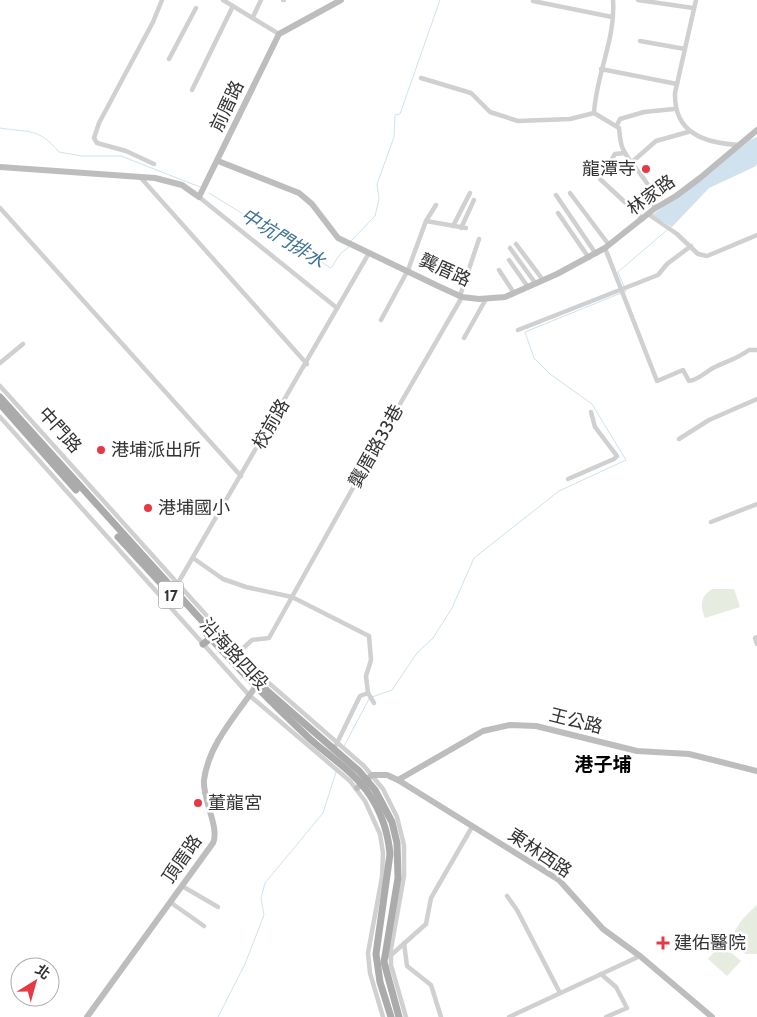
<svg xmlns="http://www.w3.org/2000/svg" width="757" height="1017" font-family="Cabin,'Noto Sans TC',sans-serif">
	<rect width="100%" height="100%" fill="#fff"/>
	<g fill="#e6ecdf">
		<path d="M712,589H734L740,607L705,618C700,606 700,597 712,589Z"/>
		<path d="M757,905V954H746L736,949C726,933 746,915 757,905Z"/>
		<polygon points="721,944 741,961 727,976 708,959"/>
	</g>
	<polygon fill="#cfe2ee" points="757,137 757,165 754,167 709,188 672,227 652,215 699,182 750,140"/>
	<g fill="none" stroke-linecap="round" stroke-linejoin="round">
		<g stroke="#cfe2ee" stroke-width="1">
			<path d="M0,128C29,133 38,127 59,152L82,156H121L200,187"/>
			<polyline points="209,193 331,268 341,253 349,247"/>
			<polyline points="351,241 375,216 379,199 377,184 394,137 395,115 400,114 440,0"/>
			<polyline points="372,697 392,690 417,653 433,638 452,608 474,558 559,491 626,460 592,404 550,374 534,358 525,332 626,291 618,272 667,230"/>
			<polyline points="344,746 369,699"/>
			<polyline points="218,1017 245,964 264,915 261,898 265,883 323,813 336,772"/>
		</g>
		<g stroke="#d0d0d0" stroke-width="4.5">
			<polyline points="223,0 279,34"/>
			<polyline points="283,0 284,0"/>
			<polyline points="638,0 693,8"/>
			<path d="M696,0L675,93C674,133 704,143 739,145"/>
			<polyline points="533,1 612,17"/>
			<polyline points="253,17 261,0"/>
			<polyline points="640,41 685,49"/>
			<polyline points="169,59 196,8"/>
			<polyline points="601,69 677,84"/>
			<polyline points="421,78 471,93 490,112 518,121 570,119 594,113"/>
			<polyline points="192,90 233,6"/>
			<path d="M594,113L619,128C620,136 620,145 624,151C635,172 655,183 654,209"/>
			<path d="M594,113C596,75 616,38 613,0"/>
			<polyline points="617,125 620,119 644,112 674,109"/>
			<polyline points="610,162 615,154 625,153"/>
			<polyline points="632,162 656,141 688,132"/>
			<polyline points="154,164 126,151 97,143 94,138 99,123 153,22 162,0"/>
			<polyline points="141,178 307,364"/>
			<polyline points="600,179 643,219"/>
			<polyline points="570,193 609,245"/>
			<polyline points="556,195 596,254"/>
			<polyline points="199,197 337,308"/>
			<polyline points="0,208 241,476"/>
			<polyline points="558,213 589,258"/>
			<polyline points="648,214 677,234 698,254 707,256 757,235"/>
			<polyline points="426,221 466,228"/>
			<polyline points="453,226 470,193"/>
			<polyline points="461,228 474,200"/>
			<polyline points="516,244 543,280"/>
			<polyline points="510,248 536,284"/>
			<path d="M605,248L657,381L683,370L689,381C700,379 704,373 713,368C727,361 735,360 749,350H757"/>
			<polyline points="509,260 528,287"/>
			<polyline points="499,270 514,293"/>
			<polyline points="460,296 479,239"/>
			<polyline points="381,320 408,270 426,221 436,205"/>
			<polyline points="518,330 658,275 667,264 691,246"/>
			<polyline points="464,338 486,299"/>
			<polyline points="0,363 23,344"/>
			<polyline points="0,386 262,677 364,766 383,789 397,817 404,845 404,876 391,949 391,965 406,1017"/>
			<polyline points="0,417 249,695 350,781 365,801 380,834 383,853 382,877 368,953 370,973 383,1017"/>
			<polyline points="679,439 709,420 757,399"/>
			<polyline points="568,479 614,459 617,456 595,427 591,412"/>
			<polyline points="711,522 757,504"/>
			<polyline points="193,558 223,579 246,587 292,597 369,636 371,660 366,676 368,693 360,696 336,745"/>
			<polyline points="171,595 369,253"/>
			<polyline points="757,637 755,638 757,644"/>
			<polyline points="239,652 252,640 269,638 396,411 462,297"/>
			<polyline points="368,693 374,703"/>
			<polyline points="182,886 218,907"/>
			<polyline points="507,896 517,910 560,993"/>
			<polyline points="170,902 204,926"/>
			<polyline points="404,943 407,966 431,985 441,1017"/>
			<polyline points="390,956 426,924 431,898 472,827"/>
			<polyline points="601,974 616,987 627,1008 606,1017"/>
			<polyline points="509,1017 640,956"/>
		</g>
		<g stroke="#bdbdbd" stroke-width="6">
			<polyline points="218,161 299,193 312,204 338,238 438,286 462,297 479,299 505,297 557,274 605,248 654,209 676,196 700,178 757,130"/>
			<polyline points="0,167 155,178 182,185 199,197 279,34 341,0"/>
			<polyline points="398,780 483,731 510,725 536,726 637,751 689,754 757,771"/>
			<polyline points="357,788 372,775 387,775 398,780 559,880 603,929 640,956 712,1017"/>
			<path d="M87,1017L213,843C220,828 202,798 204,780C209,741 242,709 262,677"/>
		</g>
		<g stroke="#ababab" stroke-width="7">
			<polyline points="0,397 258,683 359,771 375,790 392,822 397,843 398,878 384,962 399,1017"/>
			<polyline points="0,404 76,490"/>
			<polyline points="118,537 165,588"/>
			<path d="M206,633C239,670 274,705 310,739C330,757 356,773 371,797C382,814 388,833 390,854L376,954L380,982L391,1017"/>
			<polyline points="203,644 211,638"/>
		</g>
	</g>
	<g fill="#e63946" stroke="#fff" stroke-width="2">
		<circle cx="646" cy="169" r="5"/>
		<circle cx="101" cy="450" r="5"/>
		<circle cx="148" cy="508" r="5"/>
		<circle cx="198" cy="803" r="5"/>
		<path d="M660.5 935.5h5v5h5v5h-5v5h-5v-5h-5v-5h5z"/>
	</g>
	<g text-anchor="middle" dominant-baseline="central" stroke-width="5" stroke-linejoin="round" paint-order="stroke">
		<rect fill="#fff" stroke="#707070" stroke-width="1" x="158.5" y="581.5" width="25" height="27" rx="4"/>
		<g font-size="16" font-weight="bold" fill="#333">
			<text x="171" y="595">17</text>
		</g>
		<g font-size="18" fill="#333" stroke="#fff">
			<text transform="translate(227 106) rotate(-65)">前厝路</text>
			<text transform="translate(651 195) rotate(-36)">林家路</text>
			<text transform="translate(445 270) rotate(24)">龔厝路</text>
			<text transform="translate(271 424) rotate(-60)">校前路</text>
			<text transform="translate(60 430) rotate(48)">中門路</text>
			<text transform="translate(376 446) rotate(-61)">龔厝路33巷</text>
			<text transform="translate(234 654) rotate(47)">沿海路四段</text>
			<text transform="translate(576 721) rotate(14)">王公路</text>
			<text transform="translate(540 853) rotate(34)">東林西路</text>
			<text transform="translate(182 859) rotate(-55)">頂厝路</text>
		</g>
		<g font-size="18" fill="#333" stroke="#fff" text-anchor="start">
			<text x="636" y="169" text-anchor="end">龍潭寺</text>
			<text x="111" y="450">港埔派出所</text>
			<text x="158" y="508">港埔國小</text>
			<text x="208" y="803">董龍宮</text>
			<text x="674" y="943">建佑醫院</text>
		</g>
		<g font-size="19" font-style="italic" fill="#3f7597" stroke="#fff">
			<text transform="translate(283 238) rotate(32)">中坑門排水</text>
		</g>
		<g font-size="19" font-weight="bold" fill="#000" stroke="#fff">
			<text x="603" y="764">港子埔</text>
		</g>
	</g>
	<g transform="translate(35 982) rotate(37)"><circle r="24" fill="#ffffff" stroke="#adadad"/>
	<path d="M0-4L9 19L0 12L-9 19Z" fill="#e63946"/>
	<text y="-8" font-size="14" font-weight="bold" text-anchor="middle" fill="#333333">北</text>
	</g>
</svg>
